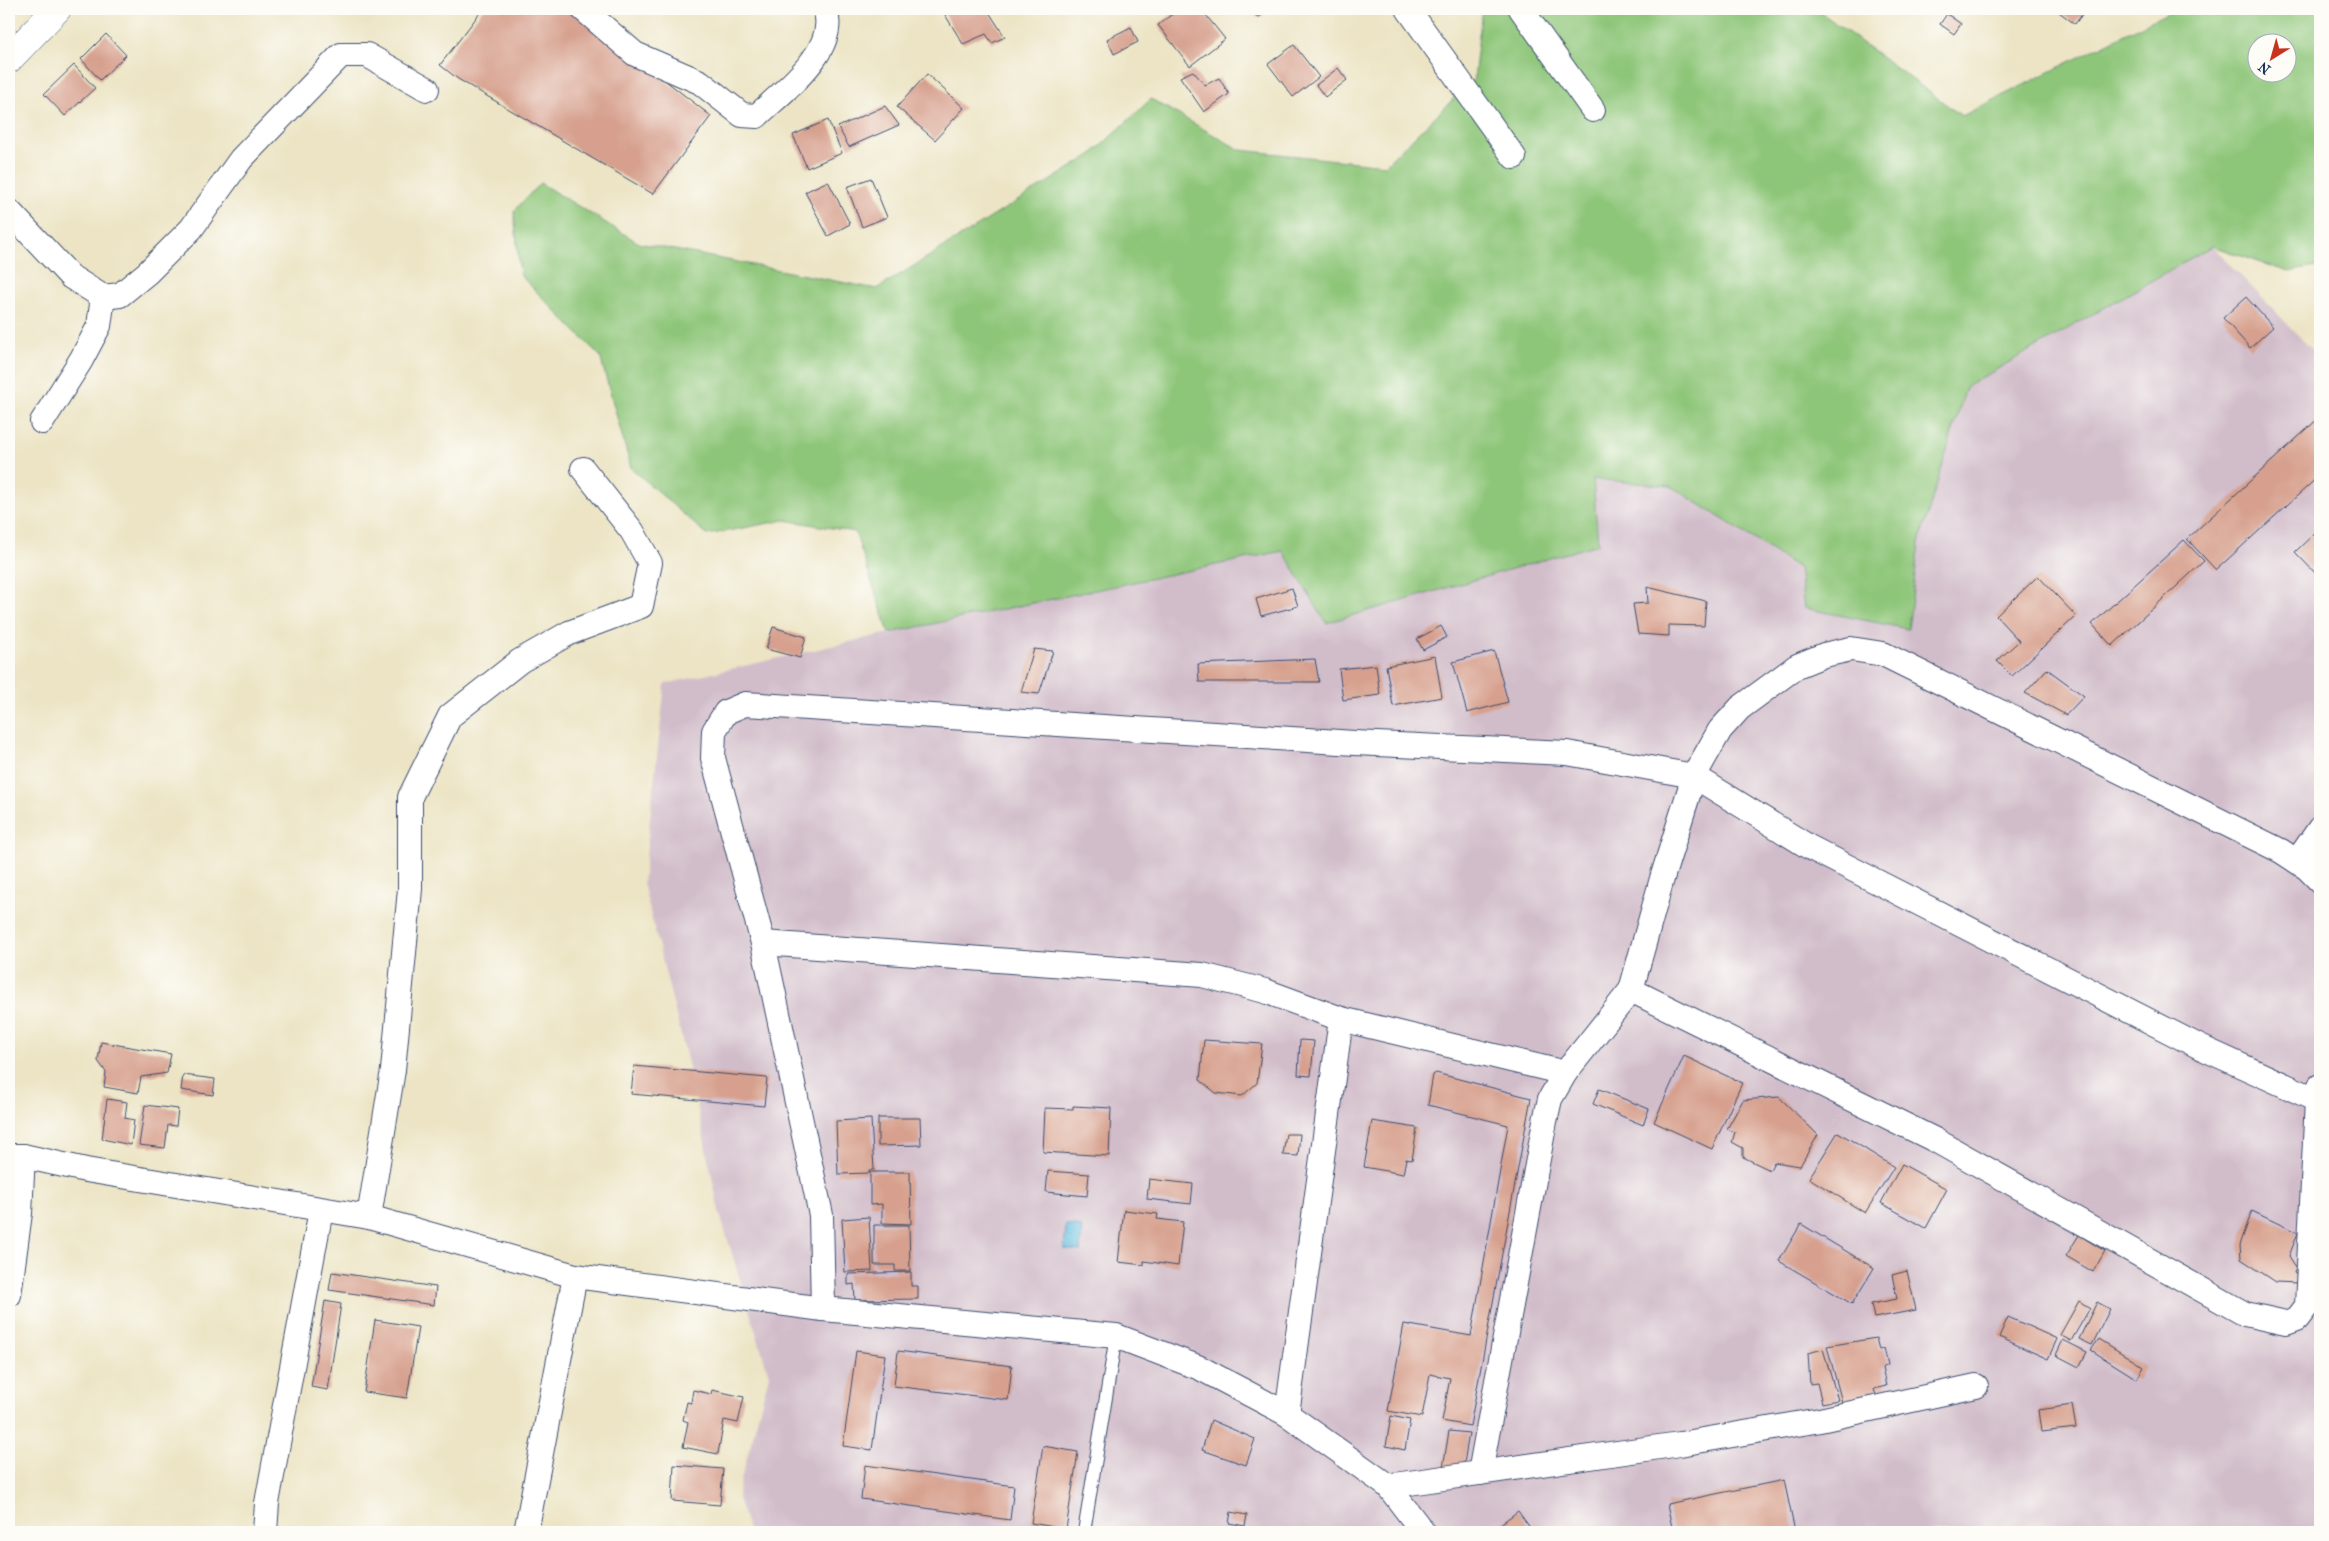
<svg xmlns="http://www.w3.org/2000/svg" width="2329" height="1541" font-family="'IM FELL French Canon',serif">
	<rect width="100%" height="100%" fill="#fdfcf7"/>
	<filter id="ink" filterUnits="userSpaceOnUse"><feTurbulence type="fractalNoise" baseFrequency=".02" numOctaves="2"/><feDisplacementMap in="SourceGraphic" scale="10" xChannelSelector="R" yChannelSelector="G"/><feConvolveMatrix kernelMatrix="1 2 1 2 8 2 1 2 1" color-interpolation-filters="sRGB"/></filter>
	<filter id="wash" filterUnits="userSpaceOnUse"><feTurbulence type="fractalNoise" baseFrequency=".0096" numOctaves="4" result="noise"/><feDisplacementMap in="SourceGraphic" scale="20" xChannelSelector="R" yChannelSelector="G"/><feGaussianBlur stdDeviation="1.12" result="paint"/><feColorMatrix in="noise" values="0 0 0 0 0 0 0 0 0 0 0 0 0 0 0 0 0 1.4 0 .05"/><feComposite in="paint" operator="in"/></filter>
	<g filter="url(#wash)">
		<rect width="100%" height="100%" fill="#ece4c4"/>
		<polygon fill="#d1bdca" points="2212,246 2320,358 2320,1532 749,1532 737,1495 769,1375 719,1211 689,1067 643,883 665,684 889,633 1283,551 1592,479 1671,486 1799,568 1908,629 1919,543 1966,387"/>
		<path fill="#8ec679" stroke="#547a6c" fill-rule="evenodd" d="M1482,9H1816L1962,116L2175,9H2320V266L2288,272L2212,246L1966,387L1919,543L1908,629L1804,608L1799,568L1671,486L1593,479L1598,544L1326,623L1283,551L889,633L855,532L785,520L707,535L631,468L600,356L520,275L514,211L540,183L639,243L877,289L1091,155L1151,99L1240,150L1385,165L1474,79ZM2256,42H2286V72H2256Z"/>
		<polygon fill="#61bbde" stroke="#3e759e" points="1066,1225 1082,1227 1080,1251 1064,1249"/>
		<g id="blocks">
			<g fill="#d7a08e">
				<polygon points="483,9 573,9 711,116 653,194 458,79 440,65"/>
				<polygon points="952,9 987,9 1005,37 992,43 986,34 963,44 944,13"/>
				<polygon points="1179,9 1201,9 1225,39 1190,66 1158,25"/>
				<polygon points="1251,9 1270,9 1258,18"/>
				<polygon points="2055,9 2086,9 2075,24"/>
				<polygon points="1947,14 1961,24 1954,34 1940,24"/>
				<polygon points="1131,27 1138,42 1114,54 1107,39"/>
				<polygon points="106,34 126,55 100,80 81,59"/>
				<polygon points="1294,45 1319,77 1293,97 1268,64"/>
				<polygon points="74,65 95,88 65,116 44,94"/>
				<polygon points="1338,68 1347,80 1325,97 1316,85"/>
				<polygon points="1193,71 1205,85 1219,78 1229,94 1204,112 1180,77"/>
				<polygon points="927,74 964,108 935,140 897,107"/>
				<polygon points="885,106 899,125 849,147 838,127"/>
				<polygon points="828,120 842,153 807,168 793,135"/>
				<polygon points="871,178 887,217 862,227 847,187"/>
				<polygon points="828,181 850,224 828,236 805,192"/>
				<polygon points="2246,297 2273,327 2250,348 2223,318"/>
				<polygon points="2320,417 2320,475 2216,570 2187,539"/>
				<polygon points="2320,528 2320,578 2295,552"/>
				<polygon points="2184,540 2204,561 2112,646 2092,624"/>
				<polygon points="2038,576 2076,616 2012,676 1997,661 2019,641 1996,616"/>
				<polygon points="1647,587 1706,601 1704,626 1669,625 1669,636 1638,634 1633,604 1648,603"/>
				<polygon points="1292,588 1298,606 1261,616 1256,599"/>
				<polygon points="1441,626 1447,637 1423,650 1417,639"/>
				<polygon points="773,627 806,637 800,658 766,649"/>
				<polygon points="1034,649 1053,651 1039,694 1021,692"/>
				<polygon points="1494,651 1508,702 1467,713 1453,662"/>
				<polygon points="1435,656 1442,697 1393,706 1386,666"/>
				<polygon points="1315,659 1319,682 1199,682 1198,664"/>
				<polygon points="1376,665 1380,695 1343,700 1339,669"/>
				<polygon points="2047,669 2084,696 2066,715 2025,693"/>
				<polygon points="1204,1040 1262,1044 1257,1083 1242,1096 1216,1093 1200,1080"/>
				<polygon points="1300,1040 1314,1041 1311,1076 1298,1075"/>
				<polygon points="101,1042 171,1054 167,1073 141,1077 138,1093 104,1087 106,1072 98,1061"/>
				<polygon points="1684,1056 1742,1083 1712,1149 1654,1122"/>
				<polygon points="634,1066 767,1078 764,1106 631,1094"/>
				<polygon points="1436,1073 1531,1098 1470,1426 1442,1421 1450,1378 1430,1374 1422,1417 1388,1411 1404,1324 1471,1336 1508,1125 1428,1105 1433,1075"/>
				<polygon points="183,1075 215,1079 213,1095 181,1090"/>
				<polygon points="1599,1089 1649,1109 1643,1125 1593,1104"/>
				<polygon points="1779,1097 1818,1135 1800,1166 1774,1162 1770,1170 1743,1157 1743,1148 1732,1142 1735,1132 1727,1129 1743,1100"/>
				<polygon points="107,1099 127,1102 125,1118 134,1120 131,1145 102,1139"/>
				<polygon points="145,1105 178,1109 176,1126 168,1125 165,1148 139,1145"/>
				<polygon points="1073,1106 1111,1108 1109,1156 1043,1152 1045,1108 1073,1109"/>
				<polygon points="878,1118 920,1118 921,1145 878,1146"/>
				<polygon points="871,1119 874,1170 869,1170 869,1173 838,1174 836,1121"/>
				<polygon points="1372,1121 1417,1128 1412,1160 1406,1159 1403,1174 1364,1167"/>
				<polygon points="1838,1132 1894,1167 1865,1213 1809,1178"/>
				<polygon points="1286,1134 1300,1134 1298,1156 1283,1155"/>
				<polygon points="1902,1164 1947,1189 1926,1228 1881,1203"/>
				<polygon points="1048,1171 1089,1174 1087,1196 1046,1192"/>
				<polygon points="870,1172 910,1172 911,1224 882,1223 882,1204 870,1205"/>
				<polygon points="1149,1179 1193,1184 1191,1204 1147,1199"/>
				<polygon points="1124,1210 1158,1214 1157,1219 1183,1222 1178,1266 1144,1261 1144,1265 1118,1262"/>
				<polygon points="2252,1211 2298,1233 2289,1256 2296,1267 2294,1272 2299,1276 2298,1283 2276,1282 2241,1259 2240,1245"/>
				<polygon points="869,1217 872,1271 845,1272 842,1219"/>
				<polygon points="1801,1224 1874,1268 1852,1304 1779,1261"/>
				<polygon points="874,1225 909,1225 910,1271 895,1271 895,1265 874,1265"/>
				<polygon points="2079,1235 2105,1251 2093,1272 2066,1256"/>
				<polygon points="1907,1271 1916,1310 1874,1318 1871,1304 1897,1299 1892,1275"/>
				<polygon points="332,1272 436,1287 434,1305 329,1290"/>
				<polygon points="911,1272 911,1286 918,1286 918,1299 855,1300 854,1284 848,1285 848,1274"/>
				<polygon points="325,1301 341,1304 328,1390 311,1387"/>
				<polygon points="2079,1301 2090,1308 2071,1341 2060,1335"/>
				<polygon points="2097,1302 2110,1309 2092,1345 2079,1339"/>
				<polygon points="2008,1317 2057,1339 2048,1359 1999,1337"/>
				<polygon points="375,1320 418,1327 407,1398 364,1392"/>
				<polygon points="1876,1338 1879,1350 1884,1348 1888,1365 1882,1368 1886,1386 1874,1389 1877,1399 1843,1406 1827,1346"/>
				<polygon points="2099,1339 2144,1367 2137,1379 2091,1350"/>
				<polygon points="2063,1340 2087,1352 2079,1367 2056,1355"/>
				<polygon points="1823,1349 1838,1400 1822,1403 1817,1383 1810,1384 1808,1353"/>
				<polygon points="856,1351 885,1355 872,1450 843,1446"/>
				<polygon points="898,1351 1012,1366 1008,1400 894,1386"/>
				<polygon points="693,1390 711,1394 712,1390 744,1397 738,1423 724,1420 718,1454 683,1447 688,1422 683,1420 687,1402 691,1403"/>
				<polygon points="2072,1405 2076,1428 2041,1432 2038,1410"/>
				<polygon points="1391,1416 1410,1420 1405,1450 1386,1446"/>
				<polygon points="1211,1420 1255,1439 1246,1465 1202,1450"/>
				<polygon points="1449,1431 1469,1433 1461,1482 1441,1480"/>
				<polygon points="1043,1446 1078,1452 1066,1529 1031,1523"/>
				<polygon points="674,1465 723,1469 720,1505 672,1501"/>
				<polygon points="865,1465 1014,1486 1010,1520 861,1499"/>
				<polygon points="1784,1480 1795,1532 1673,1532 1667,1504"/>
				<polygon points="1518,1511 1533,1532 1490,1532"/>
				<polygon points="1231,1512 1247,1515 1245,1526 1229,1523"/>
			</g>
		</g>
	</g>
	<g filter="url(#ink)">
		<use href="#blocks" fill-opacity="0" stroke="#3a4a6d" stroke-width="1"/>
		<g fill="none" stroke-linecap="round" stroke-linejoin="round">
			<g stroke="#3a4a6d" stroke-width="14">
				<polyline id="service" points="1084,1532 1116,1336"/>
			</g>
			<g stroke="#3a4a6d" stroke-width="26">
				<g id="minor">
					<path d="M583,9L635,54L700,82L742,115L757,116C783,91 840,50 825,9"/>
					<polyline points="1408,9 1514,157"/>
					<polyline points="1521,9 1593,110"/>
					<polyline points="9,211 71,277 103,297 120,295 147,273 191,229 241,159 341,55 367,55 427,89"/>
					<polyline points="42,422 81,360 99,326 103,297"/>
					<polyline points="2297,861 2320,828"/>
					<polyline points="763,943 1202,975 1265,991 1341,1019 1565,1073 1631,990"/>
					<polyline points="2320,1086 2317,1100 2307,1306 2297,1319 2286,1323 2245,1314 1935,1140 1631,990 1663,875 1694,776 1720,730 1740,708 1797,666 1824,655 1851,649 1883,654 2281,851 2307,868 2320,881"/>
					<polyline points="9,1156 23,1156 86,1170 369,1217 575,1276 823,1309 1116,1336 1200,1368 1287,1414 1388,1486 1423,1532"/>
					<polyline points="369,1217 393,1070 410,889 410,797 450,716 520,661 569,633 641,606 650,563 632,531 583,469"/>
					<polyline points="9,1295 20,1213 23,1156"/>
					<polyline points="823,1309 821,1215 763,943 713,758 714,731 726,712 745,704 1355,743 1567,753 1694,776 1809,847 1854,870 2200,1047 2317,1100"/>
					<polyline points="1287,1414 1341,1019"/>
					<polyline points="1480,1473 1545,1121 1550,1099 1565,1073"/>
					<polyline points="1388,1486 1680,1444 1820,1420 1976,1386"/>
					<polyline points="265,1532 267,1503 321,1210"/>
					<polyline points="526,1532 575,1276"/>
				</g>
			</g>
			<g stroke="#3a4a6d" stroke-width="29">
				<polyline id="tertiary" points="9,59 57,9"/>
			</g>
			<use href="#service" stroke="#fff" stroke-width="12"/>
			<use href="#minor" stroke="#fff" stroke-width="24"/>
			<use href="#tertiary" stroke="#fff" stroke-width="28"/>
		</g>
	</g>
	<rect width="2329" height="1541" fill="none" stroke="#fdfcf7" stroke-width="30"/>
	<g transform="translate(2272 58) rotate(217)"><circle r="24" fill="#fdfcf7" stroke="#a3aaba"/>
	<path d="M0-4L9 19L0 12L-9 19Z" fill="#c8321e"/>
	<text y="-8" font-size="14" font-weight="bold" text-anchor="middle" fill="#1b2f5e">N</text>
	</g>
</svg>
